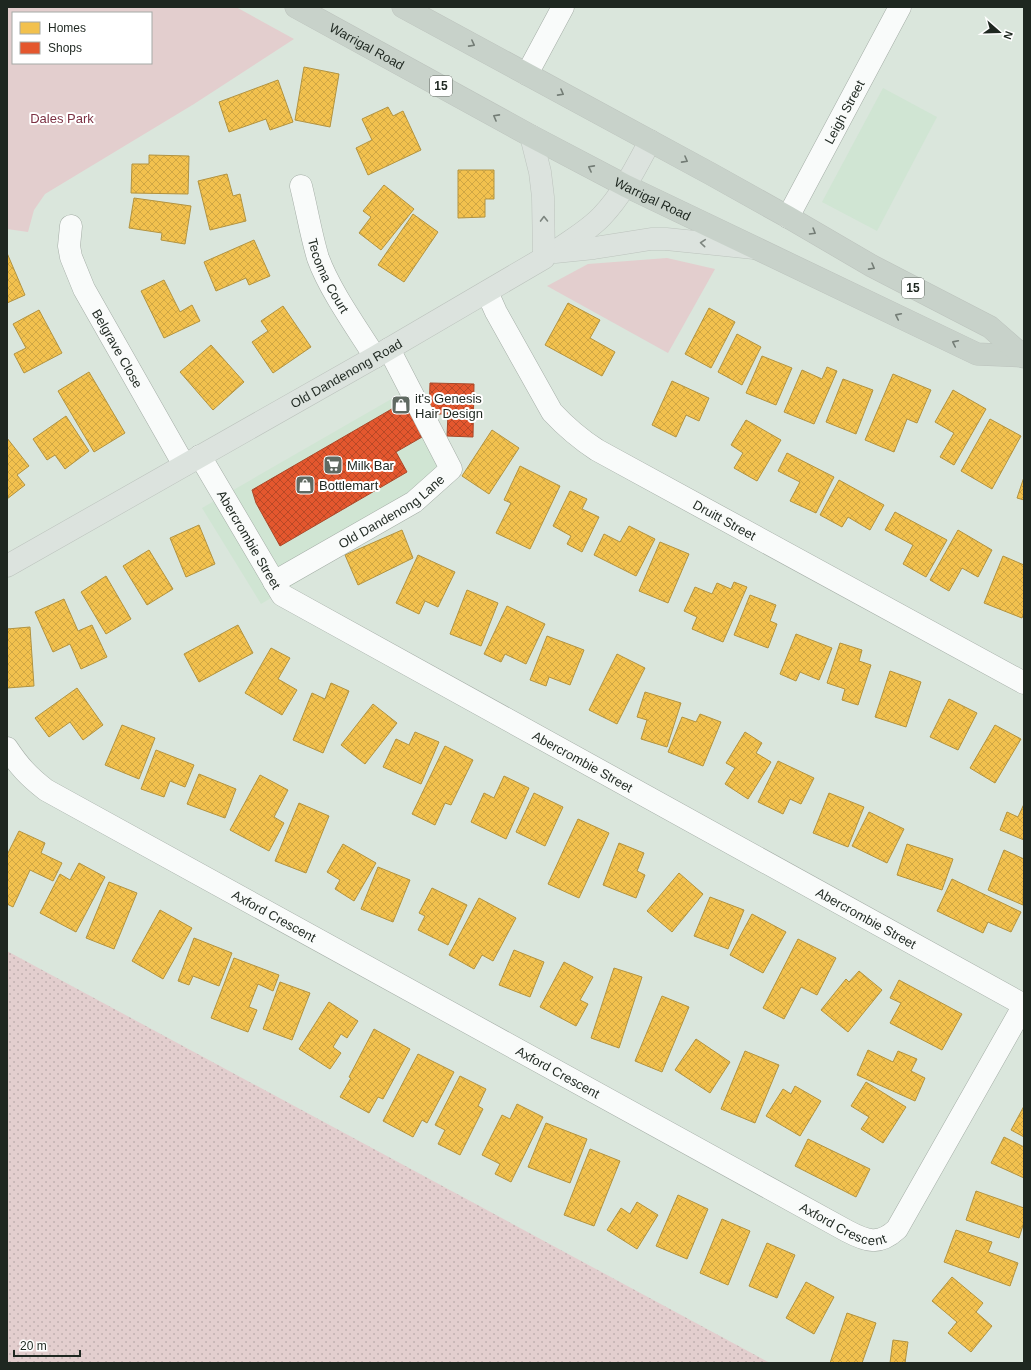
<svg xmlns="http://www.w3.org/2000/svg" width="1031" height="1370" font-family="Helvetica,sans-serif">
	<defs>
		<pattern id="grass-dots" width="8" height="8" patternUnits="userSpaceOnUse"><rect width="8" height="8" fill="#e3cece"/><path d="M2 2h.1M6 6h.1" fill="none" stroke="#c2b1b1" stroke-width="1.8" stroke-linecap="round"/></pattern>
		<pattern id="homes-cross-hatch" width="8" height="8" patternUnits="userSpaceOnUse"><rect width="8" height="8" fill="#f2c14e"/><path d="M0 0l8 8M0 8l8-8" fill="none" stroke="#cfa644"/></pattern>
		<pattern id="shops-cross-hatch" width="8" height="8" patternUnits="userSpaceOnUse"><rect width="8" height="8" fill="#e4572e"/><path d="M0 0l8 8M0 8l8-8" fill="none" stroke="#b84827"/></pattern>
	</defs>
	<rect width="100%" height="100%" fill="#dae6dc"/>
	<g fill="#d0e5d3">
		<polygon points="883,88 937,117 877,231 822,202"/>
		<polygon points="414,386 463,470 428,504 261,604 202,508"/>
	</g>
	<polygon fill="url(#grass-dots)" points="7,951 770,1363 7,1363"/>
	<g fill="#e3cece" fill-rule="evenodd">
		<path d="M7,7H236L294,39L194,104L45,194L34,210L28,232L7,229ZM13,13H151V63H13Z"/>
		<polygon points="667,258 715,269 668,353 547,286 588,264"/>
	</g>
	<g fill="url(#homes-cross-hatch)" stroke="#b29340">
		<polygon points="304,67 339,74 330,127 295,120"/>
		<polygon points="278,80 293,122 270,130 266,119 229,132 219,102"/>
		<polygon points="388,107 393,116 403,111 421,150 368,175 356,148 372,140 362,119"/>
		<polygon points="149,155 189,156 188,194 131,193 132,164 149,164"/>
		<polygon points="458,170 494,170 494,199 485,199 485,217 458,218"/>
		<polygon points="227,174 233,196 240,194 246,221 210,230 198,181"/>
		<polygon points="384,185 414,209 381,250 359,233 371,217 363,211"/>
		<polygon points="134,198 191,206 185,244 161,240 162,233 129,228"/>
		<polygon points="413,214 438,232 404,282 378,265"/>
		<polygon points="254,240 270,276 249,285 246,278 216,291 204,262"/>
		<polygon points="7,253 25,295 7,303"/>
		<polygon points="164,280 180,312 192,305 200,321 164,338 141,291"/>
		<polygon points="568,303 600,320 590,338 615,352 602,376 545,345"/>
		<polygon points="283,306 311,347 273,373 252,342 268,331 261,321"/>
		<polygon points="709,308 735,322 711,368 685,354"/>
		<polygon points="39,310 62,353 24,373 14,354 26,348 13,324"/>
		<polygon points="737,334 761,347 742,385 718,372"/>
		<polygon points="211,345 244,382 213,410 180,372"/>
		<polygon points="762,356 792,368 776,405 746,393"/>
		<polygon points="827,367 837,371 814,424 784,412 802,370 822,379"/>
		<polygon points="89,372 125,433 94,452 58,391"/>
		<polygon points="893,374 931,390 917,423 907,419 894,452 865,440"/>
		<polygon points="843,379 873,390 856,434 826,422"/>
		<polygon points="672,381 709,398 699,421 686,415 676,437 652,425"/>
		<polygon points="953,390 986,409 954,465 940,457 954,433 935,422"/>
		<polygon points="66,416 89,451 65,469 55,455 47,460 33,439"/>
		<polygon points="990,419 1021,436 992,489 961,471"/>
		<polygon points="746,420 781,440 757,481 734,468 743,453 731,445"/>
		<polygon points="492,430 519,448 489,494 462,476"/>
		<polygon points="7,438 29,466 17,475 25,485 7,499"/>
		<polygon points="787,453 834,477 816,513 790,501 800,482 778,471"/>
		<polygon points="520,466 560,486 530,549 496,533 511,503 504,500"/>
		<polygon points="1024,477 1024,500 1017,498"/>
		<polygon points="839,480 884,505 870,530 848,517 842,527 820,515"/>
		<polygon points="570,491 587,499 582,509 599,517 582,552 567,544 571,536 553,526"/>
		<polygon points="895,512 947,540 926,577 903,564 913,545 885,530"/>
		<polygon points="199,525 215,564 186,577 170,538"/>
		<polygon points="629,526 655,539 636,576 594,555 604,534 620,542"/>
		<polygon points="402,530 413,558 358,585 345,555"/>
		<polygon points="958,530 992,550 978,577 962,568 949,591 930,580"/>
		<polygon points="660,542 689,554 668,603 639,591"/>
		<polygon points="149,550 173,589 147,605 123,566"/>
		<polygon points="418,555 455,572 438,607 425,601 419,614 396,603"/>
		<polygon points="1003,556 1024,565 1024,613 1022,618 984,603"/>
		<polygon points="106,576 131,619 106,634 81,592"/>
		<polygon points="734,582 747,587 723,642 692,629 697,617 684,611 695,587 712,594 717,583 731,589"/>
		<polygon points="467,590 498,603 481,646 450,634"/>
		<polygon points="750,595 776,605 770,621 777,624 768,648 734,635"/>
		<polygon points="64,599 78,631 92,625 107,657 81,669 70,644 53,652 35,612"/>
		<polygon points="507,606 545,624 526,664 505,654 501,662 484,654"/>
		<polygon points="238,625 253,653 199,682 184,654"/>
		<polygon points="30,627 34,686 7,688 7,629"/>
		<polygon points="796,634 832,648 819,680 800,672 796,681 780,674"/>
		<polygon points="547,636 584,650 570,685 549,677 546,686 530,680"/>
		<polygon points="840,643 862,650 859,661 871,665 858,705 842,700 845,689 827,683"/>
		<polygon points="271,648 290,658 278,679 297,690 282,715 245,693"/>
		<polygon points="617,654 645,668 617,724 589,710"/>
		<polygon points="890,671 921,682 906,727 875,717"/>
		<polygon points="331,683 349,691 323,753 293,740 312,693 325,699"/>
		<polygon points="77,688 103,725 83,740 70,722 49,737 35,718"/>
		<polygon points="645,692 681,703 667,747 641,739 647,720 637,717"/>
		<polygon points="949,699 977,713 958,750 930,737"/>
		<polygon points="373,704 397,723 365,764 341,745"/>
		<polygon points="700,714 721,722 703,766 668,752 682,717 696,722"/>
		<polygon points="122,725 155,738 139,779 105,765"/>
		<polygon points="995,725 1021,739 995,783 970,768"/>
		<polygon points="415,732 439,742 421,784 383,767 396,739 409,745"/>
		<polygon points="745,732 762,743 756,753 771,762 748,799 725,784 735,768 726,763"/>
		<polygon points="445,746 473,760 451,805 445,803 435,825 412,814"/>
		<polygon points="156,750 194,765 185,787 170,781 164,797 141,789"/>
		<polygon points="778,761 814,778 801,804 790,799 783,814 758,802"/>
		<polygon points="199,774 236,789 225,818 187,804"/>
		<polygon points="260,775 288,790 274,817 284,823 269,851 230,830"/>
		<polygon points="504,776 529,788 506,839 471,822 484,793 494,798"/>
		<polygon points="534,793 563,807 545,846 516,832"/>
		<polygon points="829,793 864,807 848,847 813,833"/>
		<polygon points="299,803 329,816 306,873 275,861"/>
		<polygon points="1024,804 1024,840 1000,830 1007,812 1018,817"/>
		<polygon points="869,812 904,829 887,863 852,846"/>
		<polygon points="578,819 609,833 579,898 548,884"/>
		<polygon points="19,831 45,843 41,853 62,863 53,881 30,870 13,907 7,904 7,855"/>
		<polygon points="619,843 644,853 637,871 645,875 636,898 603,885"/>
		<polygon points="343,844 376,863 354,901 335,889 340,880 327,872"/>
		<polygon points="907,844 953,859 942,890 897,875"/>
		<polygon points="1004,850 1024,859 1023,905 988,890"/>
		<polygon points="79,863 105,877 76,932 40,913 60,874 70,880"/>
		<polygon points="378,867 410,880 393,922 361,909"/>
		<polygon points="679,873 703,894 672,932 647,911"/>
		<polygon points="952,879 1021,912 1011,932 988,922 983,933 937,911"/>
		<polygon points="109,882 137,893 114,949 86,938"/>
		<polygon points="432,888 467,905 448,945 418,930 425,916 419,913"/>
		<polygon points="710,897 744,910 728,949 694,936"/>
		<polygon points="479,898 516,918 493,961 482,955 474,969 449,955"/>
		<polygon points="160,910 192,928 163,979 132,961"/>
		<polygon points="752,914 786,932 763,973 730,955"/>
		<polygon points="194,938 232,953 219,986 193,976 189,985 178,981"/>
		<polygon points="798,939 836,958 817,995 801,987 784,1019 763,1008"/>
		<polygon points="514,950 544,962 530,997 499,985"/>
		<polygon points="234,958 279,975 273,991 258,984 249,1007 257,1010 248,1032 211,1018"/>
		<polygon points="564,962 593,977 580,1000 588,1004 576,1026 540,1007"/>
		<polygon points="614,968 642,977 619,1048 591,1038"/>
		<polygon points="859,971 882,990 848,1032 821,1010 846,979 849,982"/>
		<polygon points="899,980 962,1014 942,1050 890,1023 901,1003 890,998"/>
		<polygon points="280,982 310,993 292,1040 263,1029"/>
		<polygon points="662,996 689,1007 662,1072 635,1061"/>
		<polygon points="329,1002 358,1021 347,1038 341,1034 333,1047 341,1053 330,1069 299,1049"/>
		<polygon points="374,1029 410,1049 383,1099 378,1097 369,1113 340,1097 351,1078 349,1077"/>
		<polygon points="696,1039 730,1062 710,1093 675,1070"/>
		<polygon points="868,1050 893,1062 898,1051 917,1059 911,1071 925,1078 915,1101 857,1075"/>
		<polygon points="745,1051 779,1065 755,1123 721,1109"/>
		<polygon points="418,1054 454,1072 427,1123 422,1120 413,1137 383,1121"/>
		<polygon points="460,1076 486,1089 478,1106 483,1109 460,1155 438,1144 445,1130 435,1125"/>
		<polygon points="866,1082 906,1107 883,1143 861,1129 869,1117 851,1106"/>
		<polygon points="795,1086 821,1101 800,1136 766,1116 783,1089 791,1094"/>
		<polygon points="517,1104 543,1117 511,1182 495,1174 500,1164 482,1155 502,1115 510,1119"/>
		<polygon points="1024,1106 1024,1137 1011,1130"/>
		<polygon points="546,1123 587,1139 570,1183 528,1167"/>
		<polygon points="1004,1137 1024,1147 1024,1178 991,1163"/>
		<polygon points="808,1139 870,1169 856,1197 795,1166"/>
		<polygon points="590,1149 620,1161 594,1226 564,1215"/>
		<polygon points="976,1191 1024,1208 1024,1222 1019,1238 966,1220"/>
		<polygon points="678,1195 708,1209 687,1259 656,1246"/>
		<polygon points="637,1202 658,1215 637,1249 607,1230 621,1208 630,1214"/>
		<polygon points="722,1219 750,1231 728,1285 700,1273"/>
		<polygon points="956,1230 992,1242 988,1252 1018,1263 1010,1286 944,1262"/>
		<polygon points="767,1243 795,1255 777,1298 749,1286"/>
		<polygon points="952,1277 983,1303 976,1312 992,1326 971,1352 948,1333 957,1322 932,1301"/>
		<polygon points="806,1282 834,1297 814,1334 786,1318"/>
		<polygon points="847,1313 876,1323 862,1363 830,1363"/>
		<polygon points="893,1340 908,1342 905,1363 890,1363"/>
	</g>
	<g fill="url(#shops-cross-hatch)" stroke="#a9492a">
		<polygon points="430,383 474,384 473,437 447,436 448,414 429,414"/>
		<polygon points="409,399 429,433 396,452 407,472 280,546 256,503 252,490"/>
	</g>
	<g fill="none" stroke-linecap="round" stroke-linejoin="round">
		<g stroke="#a4ada6" stroke-width="23">
			<g id="minor">
				<polyline points="527,74 563,7"/>
				<path id="s1" d="M301,186C307,210 311,235 318,258C330,291 357,328 375,357"/>
				<path id="s2" d="M788,217L900,7"/>
				<path id="s3" d="M71,226L69,246L71,257L84,289L184,465"/>
				<path id="s4" d="M487,292L496,312L552,412C566,427 580,439 597,450L1024,683"/>
				<path id="s5" d="M200,456L282,595L1024,1005"/>
				<path id="s6" d="M274,582L414,502L451,469L389,349"/>
				<path id="s7" d="M7,748C19,766 28,776 46,790L847,1231C866,1241 879,1246 897,1229L1024,1005"/>
			</g>
		</g>
		<g stroke="#bcc3bd" stroke-width="23">
			<g id="major">
				<path d="M556,251C571,240 589,230 602,216C623,194 636,167 650,141"/>
				<polyline points="555,252 594,248 651,239 666,239 754,248"/>
				<path id="s8" d="M7,566L375,357L544,258L543,197L540,172L531,136"/>
			</g>
		</g>
		<g stroke="#bcc3bd" stroke-width="23">
			<g id="highway">
				<path id="s9" d="M296,7L531,136L626,186L977,354L1022,356"/>
				<polyline points="403,7 711,174 788,217 872,266 990,327 1024,357"/>
			</g>
		</g>
		<use href="#minor" stroke="#f9fbfa" stroke-width="22"/>
		<use href="#major" stroke="#dce3de" stroke-width="22"/>
		<use href="#highway" stroke="#c8d2ca" stroke-width="22"/>
	</g>
	<defs><path id="oneway-chevron" d="M-2-3.5L2.5 0L-2 3.5" fill="none" stroke-width="1.6" stroke-linecap="round" stroke-linejoin="round"/></defs>
	<g stroke="#737c75">
		<use href="#oneway-chevron" transform="translate(472 44) rotate(28)"/>
		<use href="#oneway-chevron" transform="translate(561 93) rotate(29)"/>
		<use href="#oneway-chevron" transform="translate(496 117) rotate(-151)"/>
		<use href="#oneway-chevron" transform="translate(685 160) rotate(29)"/>
		<use href="#oneway-chevron" transform="translate(591 168) rotate(-152)"/>
		<use href="#oneway-chevron" transform="translate(813 232) rotate(31)"/>
		<use href="#oneway-chevron" transform="translate(872 267) rotate(29)"/>
		<use href="#oneway-chevron" transform="translate(898 316) rotate(-154)"/>
		<use href="#oneway-chevron" transform="translate(955 343) rotate(-154)"/>
	</g>
	<g stroke="#7d857f">
		<use href="#oneway-chevron" transform="translate(544 219) rotate(-91)"/>
		<use href="#oneway-chevron" transform="translate(703 243) rotate(-175)"/>
	</g>
	<defs>
		<g id="shop-square" transform="scale(1)"><rect x="-9" y="-9" width="18" height="18" rx="4" fill="#606a62" stroke="#fff"/><path d="M-5-2.5h2.3a2.7 3.5 0 0 1 5.4 0H5L5.5 6h-11ZM-1.5-2.5h3a1.5 2.3 0 0 0-3 0Z" fill="#fff"/></g>
		<g id="supermarket-square" transform="scale(1)"><rect x="-9" y="-9" width="18" height="18" rx="4" fill="#606a62" stroke="#fff"/><path d="M-6-5.5h2.5l.6 2H6L4.5 2H-2.5L-4.4-4H-6ZM-1.5 3.2a1.3 1.3 0 1 0 .1 0ZM3 3.2a1.3 1.3 0 1 0 .1 0Z" fill="#fff"/></g>
	</defs>
	<g fill-rule="evenodd">
		<use href="#shop-square" x="401" y="405"/>
		<use href="#supermarket-square" x="333" y="465"/>
		<use href="#shop-square" x="305" y="485"/>
	</g>
	<g text-anchor="middle" dominant-baseline="central" stroke-width="4" stroke-linejoin="round" paint-order="stroke">
		<g fill="#fff" stroke="#626863" stroke-width="1">
			<rect x="430" y="76" width="22" height="20" rx="3"/>
			<rect x="902" y="278" width="22" height="20" rx="3"/>
		</g>
		<g font-size="12" font-weight="bold" fill="#1e2720">
			<text x="441" y="86">15</text>
			<text x="913" y="288">15</text>
		</g>
		<g font-size="13" fill="#1e2720" stroke="#fff">
			<text stroke="none"><textPath href="#s9" startOffset="81">Warrigal Road</textPath></text>
			<text stroke="none"><textPath href="#s2" startOffset="119">Leigh Street</textPath></text>
			<text stroke="none"><textPath href="#s9" startOffset="405">Warrigal Road</textPath></text>
			<text stroke="none"><textPath href="#s1" startOffset="94">Tecoma Court</textPath></text>
			<text stroke="none"><textPath href="#s3" startOffset="134">Belgrave Close</textPath></text>
			<text stroke="none"><textPath href="#s8" startOffset="390">Old Dandenong Road</textPath></text>
			<text stroke="none"><textPath href="#s6" startOffset="137">Old Dandenong Lane</textPath></text>
			<text stroke="none"><textPath href="#s4" startOffset="341">Druitt Street</textPath></text>
			<text stroke="none"><textPath href="#s5" startOffset="97">Abercrombie Street</textPath></text>
			<text stroke="none"><textPath href="#s5" startOffset="505">Abercrombie Street</textPath></text>
			<text stroke="none"><textPath href="#s7" startOffset="318">Axford Crescent</textPath></text>
			<text stroke="none"><textPath href="#s5" startOffset="829">Abercrombie Street</textPath></text>
			<text stroke="none"><textPath href="#s7" startOffset="642">Axford Crescent</textPath></text>
			<text stroke="none"><textPath href="#s7" startOffset="966">Axford Crescent</textPath></text>
		</g>
		<g font-size="13" fill="#7d3244" stroke="#fff">
			<text x="62" y="118">Dales Park</text>
		</g>
		<g font-size="13" fill="#1e2720" stroke="#fff" text-anchor="start">
			<text x="415" y="398">it's Genesis<tspan x="415" dy="15">Hair Design</tspan></text>
			<text x="347" y="465">Milk Bar</text>
			<text x="319" y="485">Bottlemart</text>
		</g>
	</g>
	<rect width="1031" height="1370" fill="none" stroke="#1e2720" stroke-width="16"/>
	<rect x="12" y="12" width="140" height="52" fill="#ffffff" stroke="#a5a9a6"/>
	<rect x="20" y="22" width="20" height="12" fill="#f2c14e" stroke="#a5a9a6"/>
	<text x="48" y="32" font-size="12" fill="#1e2720">Homes</text>
	<rect x="20" y="42" width="20" height="12" fill="#e4572e" stroke="#a5a9a6"/>
	<text x="48" y="52" font-size="12" fill="#1e2720">Shops</text>
	<g transform="translate(999 32) rotate(110)" stroke="#ffffff" stroke-width="3" paint-order="stroke">
	<path d="M0-3L7 15L0 10L-7 15Z" fill="#1e2720"/>
	<text y="-6" font-size="11" font-weight="bold" text-anchor="middle" fill="#1e2720">N</text>
	</g>
	<path d="M14 1350v6h66v-6" fill="none" stroke="#1e2720" stroke-width="2"/>
	<text x="20" y="1350" font-size="12" fill="#1e2720" stroke="#ffffff" stroke-width="3" paint-order="stroke">20 m</text>
</svg>
